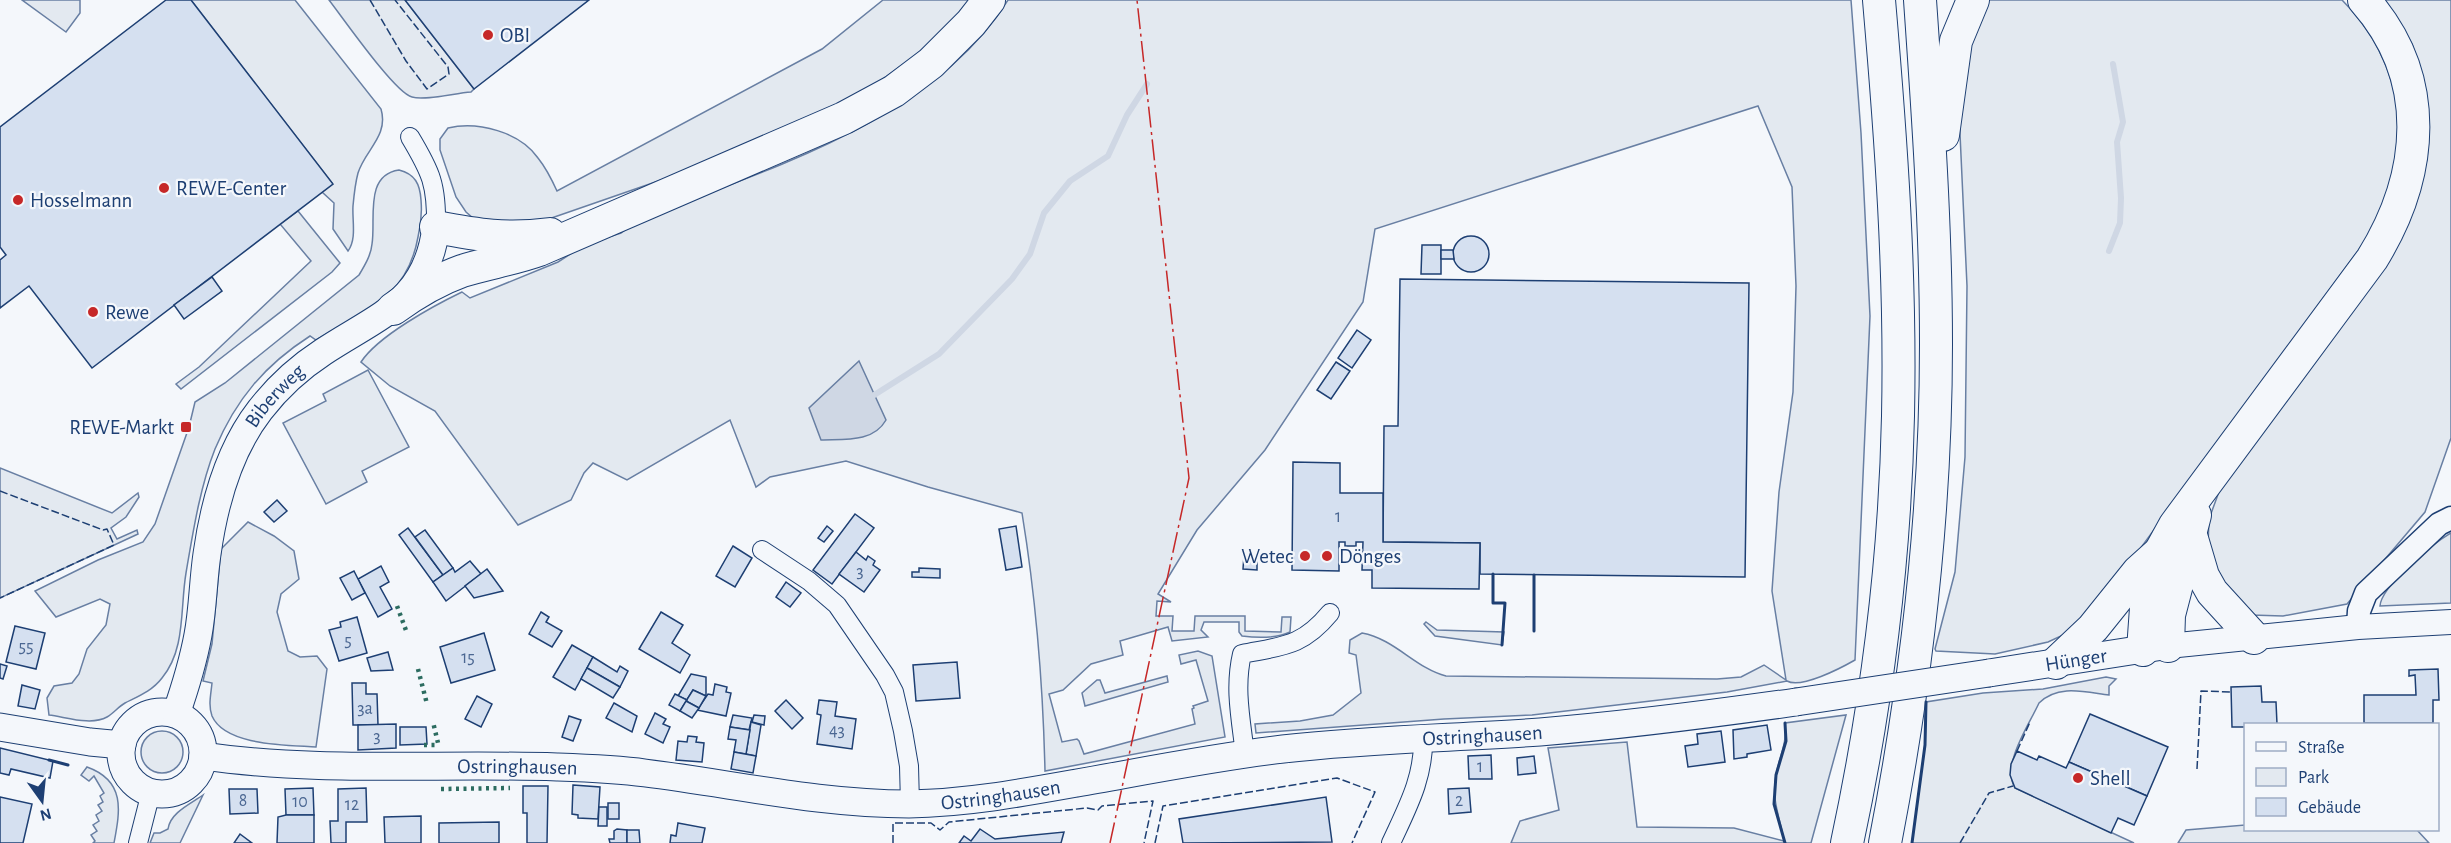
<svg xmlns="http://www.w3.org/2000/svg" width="2451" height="843" font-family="'Alegreya Sans',sans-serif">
	<rect width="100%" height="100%" fill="#f4f7fb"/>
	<g fill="#e3e9f0" stroke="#687fa3" stroke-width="1.5">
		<polygon points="22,0 80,0 80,13 66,32"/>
		<path d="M191,0H295L381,109C389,136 365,150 358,173C355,184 354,195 353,206C352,220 357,239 348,251L333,229L334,203L322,192L332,183Z"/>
		<path d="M329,0H405L474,89L471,92C455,93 425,101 412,97C395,93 343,18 329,0Z"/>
		<path d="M883,0H970L957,17L915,56L867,90L820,115L667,178L540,222L517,225L473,218L466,212L456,197L440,150V139L448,128C478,121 520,132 538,158C546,168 552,180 557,191L822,49Z"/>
		<path d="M1008,0H1851L1861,133L1870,316L1855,660C1841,668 1801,689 1787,681L1727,692L1532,715L1444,719L1256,733L1255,724L1300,721L1333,715L1361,693L1356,655L1349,653L1350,640L1362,633C1395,639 1415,668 1446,676L1717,679L1741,677L1764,665L1786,680L1772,591L1779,492L1793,392L1796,286L1792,187L1758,106L1375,229L1363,302L1265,450L1197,530L1158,594L1171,602L1157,601L1156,616H1173L1172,631H1194L1195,616H1245V631L1281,632L1282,617H1291L1290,632C1277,638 1257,638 1242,636L1239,632V622H1204L1201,630L1208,637L1172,641L1168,627L1120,641L1123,655L1091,664L1063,690L1049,694L1062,742L1077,739L1079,741L1084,754L1195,724L1192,709L1194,708L1193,706L1208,701L1196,660L1181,664L1179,655L1198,651L1212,656L1225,737L1045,771C1043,684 1036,599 1022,513L928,487L846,461L770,477L756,487L730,420L627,480L593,463L584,473L571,500L518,525L435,411L390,386L361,362C378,336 433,306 462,292L470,298L558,262L586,244L621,233L638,220C764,170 932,122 1008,0Z"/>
		<path d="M1986,0H2342C2389,47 2412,116 2392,181C2386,199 2378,216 2371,233L2110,590L2072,631L2048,642L1995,654L1936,651L1935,649L1955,572L1965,457L1967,286L1959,112L1961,73Z"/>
		<polygon points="2384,0 2451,0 2451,438 2425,512 2347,604 2283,616 2251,615 2223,591 2208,546 2209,519 2220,489 2401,238 2417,200 2427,159 2429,132 2427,102 2424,81 2412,44 2399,21"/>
		<path d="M399,170C415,174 420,184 421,200C422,212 421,225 418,237C407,299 364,311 316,340L310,336C265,365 236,399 215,449C200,487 193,532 186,573C180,608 186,649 162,678C152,691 139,696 125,703C118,707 114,713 107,717C91,726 66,717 49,715L47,698L54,686L72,683L79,674L87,649L106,625L110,604L100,599L56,617L35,591L98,560L143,542L155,524L189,427L195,402L225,383L359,275C365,265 371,255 372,244C376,219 364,175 399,170Z"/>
		<polygon points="298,211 340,263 332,272 181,389 176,384 199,367 311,261 280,224"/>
		<polygon points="368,370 409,447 362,471 367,482 326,504 283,423 326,401 323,394"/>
		<polygon points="0,468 112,513 138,493 139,497 126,517 111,528 117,539 137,530 138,534 0,598"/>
		<path d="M248,522L274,536L294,551L299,579L281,594L277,612L288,651L300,657L317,656L327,669L316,747C288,745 225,746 212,716C208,705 211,694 212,683L203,681L212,644L221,549Z"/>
		<path d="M2451,533V603L2380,606C2381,586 2434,543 2451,533Z"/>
		<polygon points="1426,622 1437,630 1504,632 1502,645 1435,636 1424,624"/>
		<polygon points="1167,676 1168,682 1085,706 1082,693 1097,680 1100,680 1105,693"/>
		<path d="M2106,677L2116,679L2109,686V695C2085,692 2058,684 2039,703C2029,725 2001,765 2015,788L2134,843H1912L1925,745L1926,702L1983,693L2043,689Z"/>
		<path d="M1846,715L1811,843H1511L1520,821L1559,810L1548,748L1627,742L1637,827L1734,828L1784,841C1780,817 1771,800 1776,775C1780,753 1787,746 1785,723Z"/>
		<circle cx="162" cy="752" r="21"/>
		<path d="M87,767C126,781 120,811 114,843H93L95,841L91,835L97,831L93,825L99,821L96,815L102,811L98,805L103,802L100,796L104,793L94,776L89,781L81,775Z"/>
		<path d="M203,795L180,843H150L154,833H160L168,829C170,813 190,804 203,795Z"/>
		<polygon points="2245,825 2246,830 2417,830 2429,843 2178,843 2186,830"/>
	</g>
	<path fill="#cfd7e4" stroke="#687fa3" stroke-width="1.5" d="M859,361L886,420C873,443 844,439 821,440L809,408Z"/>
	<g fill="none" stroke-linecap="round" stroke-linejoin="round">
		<g stroke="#cfd7e4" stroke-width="6">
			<polyline points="2109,251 2120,223 2121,198 2117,142 2123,122 2113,64"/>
			<polyline points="871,397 939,354 1012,279 1030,254 1044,213 1070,181 1108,156 1127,115 1147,84"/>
		</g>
	</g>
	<g fill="#d5e0f0" stroke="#1d3f73" stroke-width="1.5">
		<polygon points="166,0 191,0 333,184 92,368 29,286 0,308 0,260 6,255 0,247 0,127"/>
		<polygon points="405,0 589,0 474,89"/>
		<circle cx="1471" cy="254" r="18"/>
		<polygon points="1422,245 1441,245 1441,274 1421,274"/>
		<polygon points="1441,250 1453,250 1454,259 1441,259"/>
		<polygon points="212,277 222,291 184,319 174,305"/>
		<polygon points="1400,279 1749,283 1745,577 1480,574 1480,543 1383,542 1384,426 1398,426"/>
		<polygon points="1357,330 1371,340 1352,368 1338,358"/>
		<polygon points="1336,362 1350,371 1331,399 1317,390"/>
		<polygon points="1293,462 1340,463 1340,493 1383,493 1383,542 1480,543 1479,589 1372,588 1372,570 1362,570 1363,542 1356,542 1356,546 1345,546 1345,542 1339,542 1339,571 1292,570"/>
		<polygon points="277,500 287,511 274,522 264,512"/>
		<polygon points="855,514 874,528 832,584 813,570"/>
		<polygon points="827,526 833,531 824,542 818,538"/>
		<polygon points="1016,526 1022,567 1006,570 999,529"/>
		<polygon points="408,528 443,575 433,582 399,535"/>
		<polygon points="425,530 453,568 443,575 415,537"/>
		<polygon points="733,546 752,558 735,587 716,576"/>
		<polygon points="856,552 866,560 868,556 875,561 873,565 880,570 864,592 839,574"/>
		<polygon points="1244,555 1257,556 1257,570 1243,569"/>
		<polygon points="470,561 481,574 446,601 433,582 453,568 455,572"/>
		<polygon points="381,566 389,582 380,587 392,609 378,617 358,579"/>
		<polygon points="919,568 940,569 940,578 912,577 912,572 919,572"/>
		<polygon points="487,569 503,591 474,598 465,586"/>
		<polygon points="354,571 365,593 352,600 340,578"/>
		<polygon points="786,582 801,593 790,607 776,597"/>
		<polygon points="541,612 549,617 546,622 562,631 552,647 529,634"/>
		<polygon points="661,612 683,625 672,643 690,655 680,673 639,649"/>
		<polygon points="357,617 367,653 339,661 329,630 341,627 340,622"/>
		<polygon points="15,626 45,633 36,669 6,662"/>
		<polygon points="484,633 495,670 451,683 440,647"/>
		<polygon points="572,645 593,657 575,690 553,677"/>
		<polygon points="388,652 393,670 371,671 367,658"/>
		<polygon points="593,657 617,672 620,666 628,671 620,687 587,668"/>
		<polygon points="957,662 960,698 916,701 913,665"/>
		<polygon points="0,664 7,666 3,679 0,678"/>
		<polygon points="587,668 620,687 613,698 581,679"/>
		<polygon points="2438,669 2439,700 2433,700 2433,723 2364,723 2364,695 2416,695 2415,675 2409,676 2409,670"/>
		<polygon points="691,674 706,677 706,696 693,690 687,700 678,696"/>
		<polygon points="352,683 366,683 366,694 377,694 378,725 353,725"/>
		<polygon points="715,684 727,687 726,692 731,693 726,716 697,710 708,694 713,695"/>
		<polygon points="22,685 40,690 35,709 18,706"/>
		<polygon points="2261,686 2262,702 2276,702 2277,724 2246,724 2246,727 2232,727 2231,687"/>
		<polygon points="693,690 706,696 699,708 686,701"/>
		<polygon points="675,694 687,700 680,711 669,705"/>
		<polygon points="477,696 492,704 481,727 465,719"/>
		<polygon points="786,700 803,718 792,729 775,711"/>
		<polygon points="819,700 837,702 835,716 856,719 852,749 817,744 821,715 817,714"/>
		<polygon points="686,701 699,708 692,718 680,711"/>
		<polygon points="614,703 637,716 632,732 606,718"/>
		<polygon points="655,713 666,719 663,724 670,727 663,743 645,734"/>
		<polygon points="2090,714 2168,747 2147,796 2069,762"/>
		<polygon points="733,715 752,718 749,730 730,727"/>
		<polygon points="754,715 765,716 764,725 752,722"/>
		<polygon points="569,716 581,720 573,741 562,737"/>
		<polygon points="751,722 761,725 756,756 746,754"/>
		<polygon points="396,724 396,748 358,750 358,725"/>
		<polygon points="1767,725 1771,750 1747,754 1747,757 1734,759 1733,730"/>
		<polygon points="400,727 426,727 427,744 400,745"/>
		<polygon points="730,727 750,730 746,754 734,752 736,740 728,739"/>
		<polygon points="1721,731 1725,762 1688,767 1685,746 1698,744 1697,734"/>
		<polygon points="688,736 697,737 696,742 704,743 702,762 676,760 678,741 687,742"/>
		<polygon points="0,748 53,761 50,778 11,769 9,775 0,773"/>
		<polygon points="2017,751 2037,760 2039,756 2066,768 2069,762 2147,796 2134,825 2118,818 2111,833 2015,788 2010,775 2011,764"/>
		<polygon points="734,752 756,756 753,773 731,769"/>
		<polygon points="1491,755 1492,779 1469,779 1468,756"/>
		<polygon points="1534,756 1536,773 1518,775 1517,758"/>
		<polygon points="573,785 600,787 598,819 578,818 578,815 572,814"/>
		<polygon points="523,786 548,786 547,843 527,843 527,813 523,813"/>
		<polygon points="313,788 314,815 286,815 285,789"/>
		<polygon points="366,788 367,822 346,822 346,843 331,843 330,821 338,821 338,789"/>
		<polygon points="1469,788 1471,812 1449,814 1448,789"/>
		<polygon points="229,789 257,789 258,813 230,814"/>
		<polygon points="0,797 32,804 23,843 0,843"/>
		<polygon points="1326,797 1332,842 1183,843 1179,819"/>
		<rect x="608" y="803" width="11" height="16"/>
		<polygon points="599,807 607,807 607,826 598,826"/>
		<polygon points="286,815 314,815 314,843 277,843 278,817"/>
		<polygon points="421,816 421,843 385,843 384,817"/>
		<polygon points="499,822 499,843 439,843 439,823"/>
		<polygon points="678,823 705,828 702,843 670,843 671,835 676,836"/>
		<polygon points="617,829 627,830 627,843 610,843 609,839 614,839 614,831"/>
		<polygon points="980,829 995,839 1064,832 1061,843 959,843 964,836 971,841"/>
		<polygon points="627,830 639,830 640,843 627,843"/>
		<polygon points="240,834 252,843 234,843"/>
	</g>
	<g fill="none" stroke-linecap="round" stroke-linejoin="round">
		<g stroke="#1d3f73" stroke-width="20">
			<g id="minor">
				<path d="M410,137C431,172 437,185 436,227"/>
				<polyline points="762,550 809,581 837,605 885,675 894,692 903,731 909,766 910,804"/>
				<path d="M1245,754C1241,720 1234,688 1242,654C1282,646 1302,647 1330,613"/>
				<polyline points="138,843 151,792"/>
				<path d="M1391,843C1407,808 1424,778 1423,738"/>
			</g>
		</g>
		<g stroke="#1d3f73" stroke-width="25">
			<polyline id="tertiary" points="2358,627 2359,611 2366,593 2439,524 2451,518"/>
		</g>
		<g stroke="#1d3f73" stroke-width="26">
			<polyline id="secondary" points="2168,646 2358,627 2451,622"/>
		</g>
		<g stroke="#1d3f73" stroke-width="29">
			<g id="primary">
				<path id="s1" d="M1989,673L2163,646"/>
				<circle cx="162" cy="753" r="41"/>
				<path id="s2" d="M176,714C185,688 193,662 198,635C203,608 203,581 207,554C214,504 229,450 260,410C277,388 300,367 323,352C379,315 427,302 436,227"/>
				<polyline points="0,727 90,742 122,745"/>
				<path id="s3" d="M203,756C320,773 439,763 557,767C586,768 616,769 645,773C734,784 819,804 909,804C966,803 1021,793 1077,783C1145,771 1214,757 1283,749C1369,739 1455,738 1540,732C1626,725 1711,714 1796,702"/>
			</g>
		</g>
		<g stroke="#1d3f73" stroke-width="34">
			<g id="motorway">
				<polyline points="1943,135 1956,41 1973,0"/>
				<path d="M436,227C478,235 506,240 550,234"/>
				<path d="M393,309C415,293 437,280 462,271C488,263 514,259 539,250L844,118L894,91L931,63L971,23L989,0"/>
				<polyline points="2190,532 2203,576 2212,592 2254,638"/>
				<polyline points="2168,646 2169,615 2195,515"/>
				<path d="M2143,650L2146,608L2152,578L2159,554L2175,525L2372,259C2424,175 2433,78 2364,0"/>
				<polyline points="2056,663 2093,628 2138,572 2158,554"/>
				<path d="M1847,843C1877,703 1895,559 1898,416C1901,277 1891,138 1879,0"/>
				<path d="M1885,843C1917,678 1936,512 1936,344C1936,229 1928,114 1920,0"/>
			</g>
		</g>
		<use href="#minor" stroke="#f4f7fb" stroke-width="18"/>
		<use href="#tertiary" stroke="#f4f7fb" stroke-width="22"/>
		<use href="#secondary" stroke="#f4f7fb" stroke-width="24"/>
		<use href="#primary" stroke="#f4f7fb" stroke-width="27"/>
		<use href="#motorway" stroke="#f4f7fb" stroke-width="32"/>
		<g stroke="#1d3f73" stroke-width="29" stroke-linecap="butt">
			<polyline id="primary-bridge" points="1796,702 1989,673"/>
		</g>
		<use href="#primary-bridge" stroke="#f4f7fb" stroke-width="27"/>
		<g stroke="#2c6c60" stroke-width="4.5" stroke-dasharray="3 4.5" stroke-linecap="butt">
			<polyline points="397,606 407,633"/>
			<polyline points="418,669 427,704"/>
			<polyline points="424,745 436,745 438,743 433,722"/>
			<polyline points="441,789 510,788"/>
		</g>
		<g stroke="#1d3f73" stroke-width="1.5" stroke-dasharray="8 3" stroke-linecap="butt">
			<polyline points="370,0 406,61 427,89 449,74 448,67 395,0"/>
			<polyline points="0,491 103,530 107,529 114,545 0,598"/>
			<polyline points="2017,751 2030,722"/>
			<polyline points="2197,769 2201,691 2231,692"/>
			<polyline points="893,843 893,823 931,823 940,830 949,822 1087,808 1098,810 1102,806 1153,801 1144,843"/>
			<polyline points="1155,843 1163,806 1337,778 1375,792 1352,843"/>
			<polyline points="1960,843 1989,793 2013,786"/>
		</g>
		<g stroke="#1d3f73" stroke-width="3">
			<polyline points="1493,574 1493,603 1505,603 1502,645"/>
			<polyline points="1534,631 1534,575"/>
			<polyline points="1785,723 1786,741 1776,775 1774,804 1785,843"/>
			<polyline points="49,760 68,765"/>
			<polyline points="1912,843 1925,745 1926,702"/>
		</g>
		<polyline stroke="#c62828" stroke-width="1.5" stroke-dasharray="21 4.5 3 4.5" stroke-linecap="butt" points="1110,843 1189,478 1137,0"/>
	</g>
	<g fill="#c62828" stroke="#f4f7fb" stroke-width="2">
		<circle cx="488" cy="35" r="6"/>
		<circle cx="164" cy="188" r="6"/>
		<circle cx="18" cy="200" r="6"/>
		<circle cx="93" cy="312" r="6"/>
		<rect x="180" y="421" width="12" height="12" rx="3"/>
		<circle cx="1305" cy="556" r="6"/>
		<circle cx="1327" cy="556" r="6"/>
		<circle cx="2078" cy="778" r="6"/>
	</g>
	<g text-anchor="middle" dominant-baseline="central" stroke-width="4.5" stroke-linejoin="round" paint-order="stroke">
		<g font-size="18" fill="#4b6792">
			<text x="1338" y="517">1</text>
			<text x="860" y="572">3</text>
			<text x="348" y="641">5</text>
			<text x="26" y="647">55</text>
			<text x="468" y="658">15</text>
			<text x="365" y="709">3a</text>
			<text x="837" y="731">43</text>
			<text x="377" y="737">3</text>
			<text x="1480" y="767">1</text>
			<text x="243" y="801">8</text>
			<text x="1459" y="801">2</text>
			<text x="300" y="802">10</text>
			<text x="352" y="805">12</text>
		</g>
		<g font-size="21" fill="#1d3f73" stroke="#f4f7fb" text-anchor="start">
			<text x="500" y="35">OBI</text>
			<text x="176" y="188">REWE-Center</text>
			<text x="30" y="200">Hosselmann</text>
			<text x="105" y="312">Rewe</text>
			<text x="174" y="427" text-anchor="end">REWE-Markt</text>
			<text x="1293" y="556" text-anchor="end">Wetec</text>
			<text x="1339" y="556">Dönges</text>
			<text x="2090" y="778">Shell</text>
		</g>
		<g font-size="21" fill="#1d3f73" stroke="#f4f7fb">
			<text stroke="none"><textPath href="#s2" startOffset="339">Biberweg</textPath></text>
			<text stroke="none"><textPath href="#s1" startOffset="88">Hünger</textPath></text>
			<text stroke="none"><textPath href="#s3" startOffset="1287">Ostringhausen</textPath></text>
			<text stroke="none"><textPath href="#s3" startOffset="315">Ostringhausen</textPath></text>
			<text stroke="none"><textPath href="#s3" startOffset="801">Ostringhausen</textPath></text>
		</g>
	</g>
	<rect x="2244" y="723" width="195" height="108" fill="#f4f7fb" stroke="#9eadc5" stroke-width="1.5"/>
	<rect x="2256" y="742" width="30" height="9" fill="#f4f7fb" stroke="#9eadc5" stroke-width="1.5"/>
	<text x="2298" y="753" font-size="18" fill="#1d3f73">Straße</text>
	<rect x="2256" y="768" width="30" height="18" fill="#e3e9f0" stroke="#9eadc5" stroke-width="1.5"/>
	<text x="2298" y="783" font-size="18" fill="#1d3f73">Park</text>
	<rect x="2256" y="798" width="30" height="18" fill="#d5e0f0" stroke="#9eadc5" stroke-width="1.5"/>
	<text x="2298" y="813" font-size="18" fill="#1d3f73">Gebäude</text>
	<g transform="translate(42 801) rotate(165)" stroke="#f4f7fb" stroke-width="4.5" paint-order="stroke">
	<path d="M0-4.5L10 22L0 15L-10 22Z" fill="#1d3f73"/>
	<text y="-9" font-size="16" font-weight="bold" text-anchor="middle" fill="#1d3f73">N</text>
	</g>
</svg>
